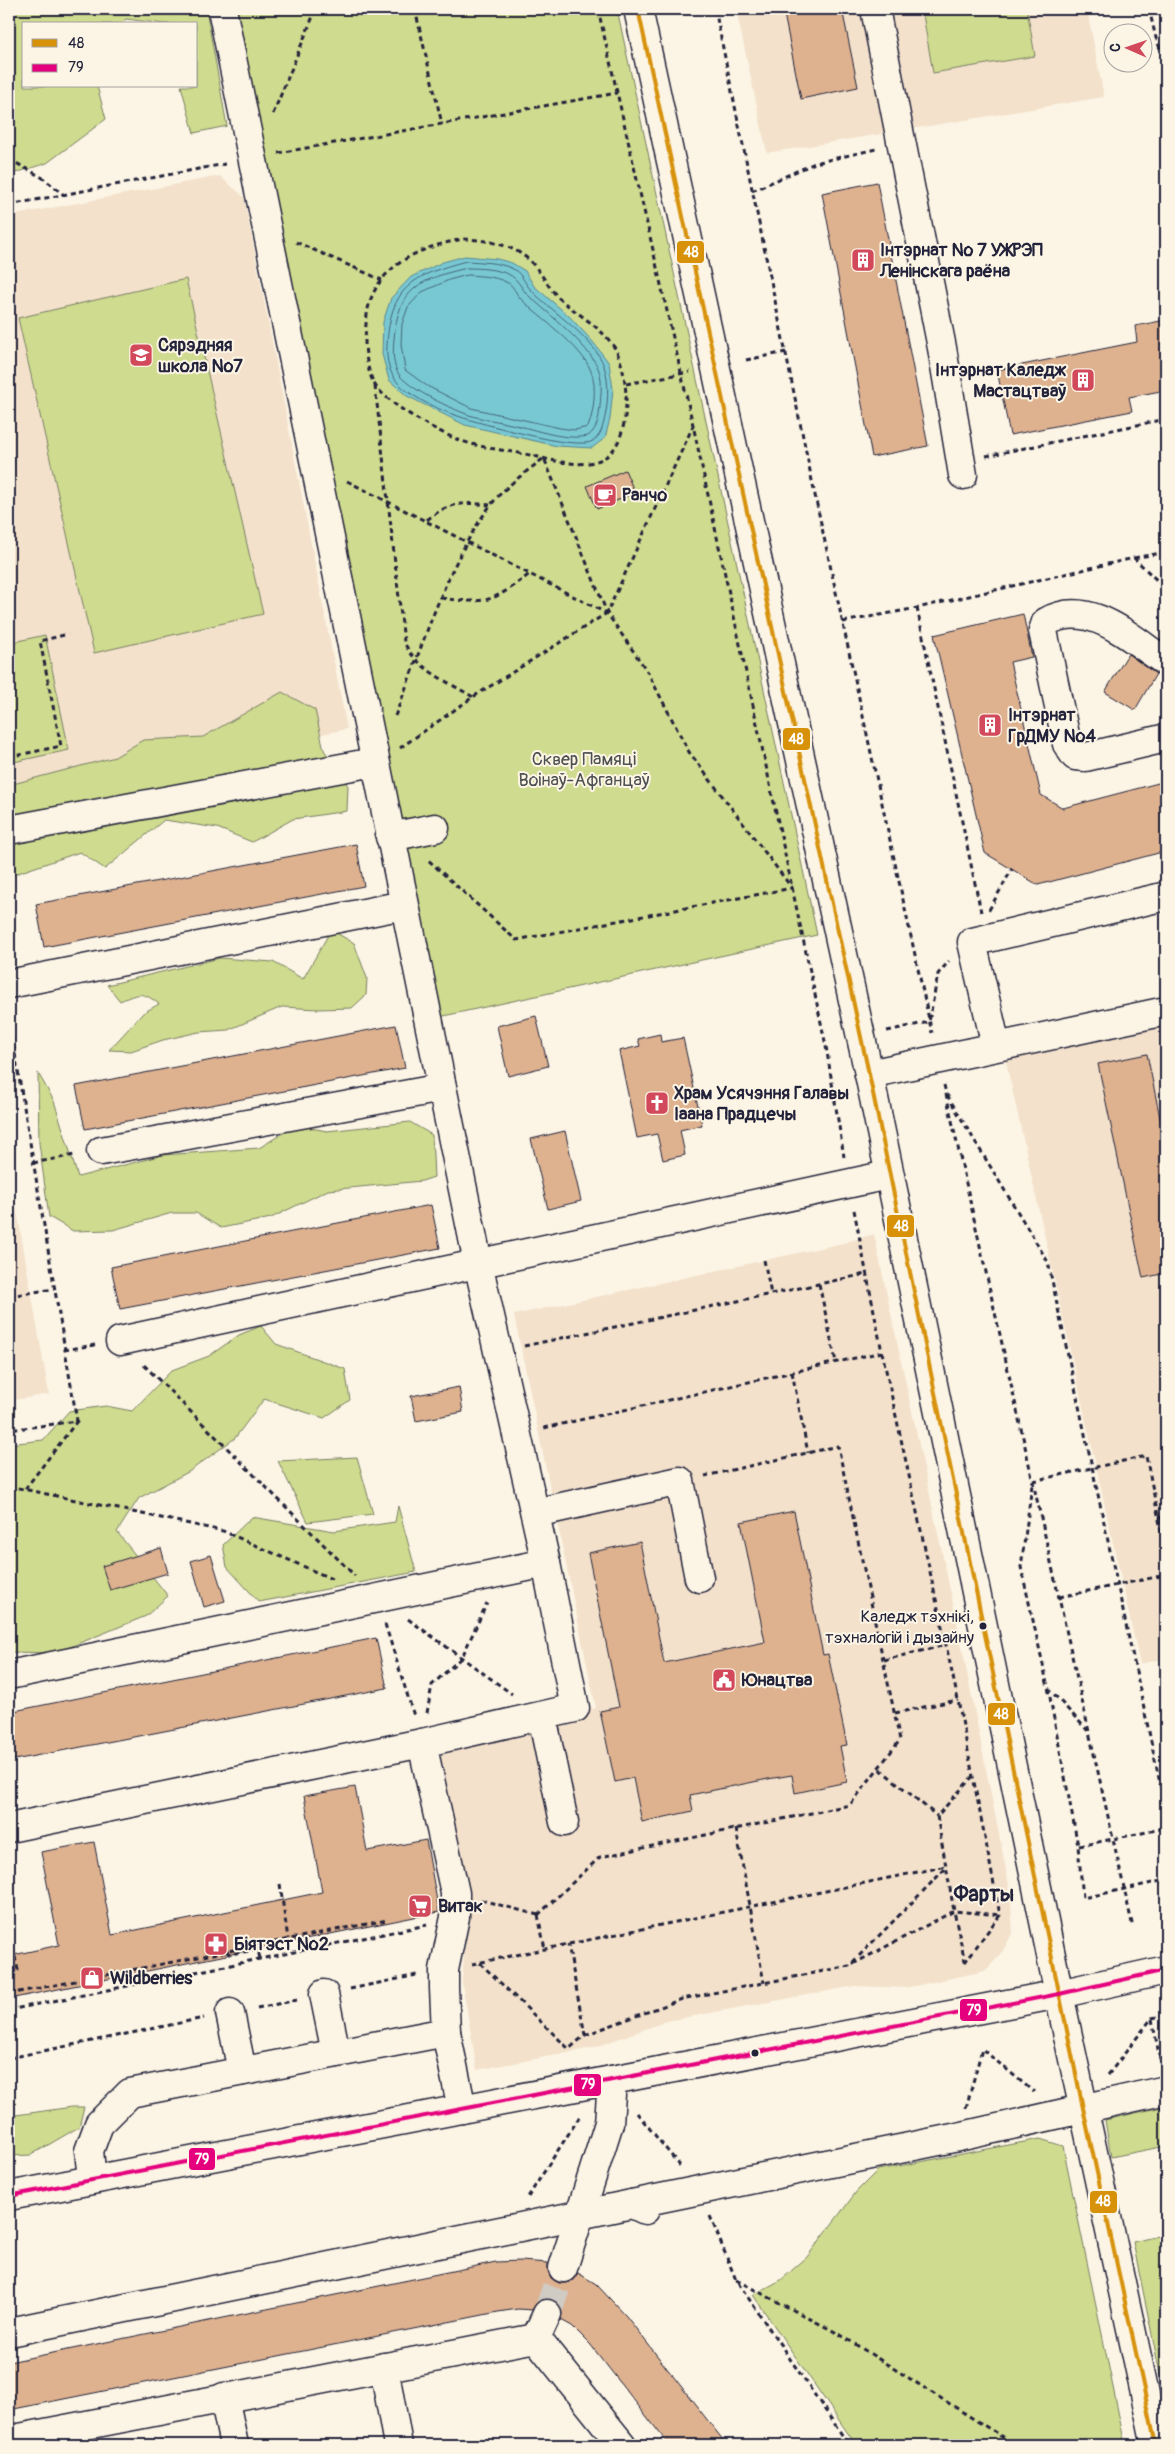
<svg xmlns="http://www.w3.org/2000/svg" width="1175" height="2454" font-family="Pangolin,sans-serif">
	<rect width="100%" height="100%" fill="#fcf5e5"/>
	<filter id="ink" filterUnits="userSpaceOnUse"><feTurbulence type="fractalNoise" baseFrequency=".02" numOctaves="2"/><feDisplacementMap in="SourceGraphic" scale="10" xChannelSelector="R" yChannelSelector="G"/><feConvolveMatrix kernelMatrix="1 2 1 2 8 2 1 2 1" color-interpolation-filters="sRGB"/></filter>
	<g filter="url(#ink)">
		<g fill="#f3e1cb">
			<polygon points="736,9 1087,9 1104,97 767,153"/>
			<polygon points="220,176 244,197 347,729 9,797 9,216"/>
			<polygon points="1166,1005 1166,1658 1140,1664 1001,1039"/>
			<polygon points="9,1165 49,1394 9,1401"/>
			<polygon points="874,1234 958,1627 1010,1890 1013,1932 1002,1953 985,1971 905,1988 855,1986 667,2021 593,2048 477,2070 462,1982 469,1885 437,1748 596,1708 514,1315 843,1243"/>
		</g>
		<g fill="#cfdb8e" stroke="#787e64">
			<polygon points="9,9 206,9 227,126 194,133 181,86 196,86 196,24 164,24 126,19 121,24 24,24 24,86 97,86 106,119 47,163 9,175"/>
			<polygon points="232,9 617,9 817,935 439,1017"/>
			<polygon points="922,9 1027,9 1035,56 933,73"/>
			<polygon points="186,279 263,614 94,653 18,318"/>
			<polygon points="45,635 69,750 9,763 9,643"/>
			<polygon points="282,692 315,710 324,750 348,786 347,811 293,819 252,842 217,828 164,820 105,869 80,852 12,875 9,871 9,785 115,757 143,740 203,737"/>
			<path d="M331,930L354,943L367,978L366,995L352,1008L318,1009L282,1007L228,1030L199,1032L163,1040L131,1051L109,1050L143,1013L159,1004C142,991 139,993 120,1001L107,985L220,958L273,962L303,979Z"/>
			<polygon points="38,1073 54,1101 78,1177 163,1155 259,1148 296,1125 327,1131 410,1122 432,1135 434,1177 422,1181 328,1190 271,1218 221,1228 196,1213 172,1213 113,1230 73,1231 49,1217 39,1143"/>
			<polygon points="261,1326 276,1344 345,1369 350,1400 324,1418 264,1399 235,1438 190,1471 139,1498 117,1532 168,1596 146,1616 55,1653 9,1652 9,1444 43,1440 69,1411 106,1406 132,1411 172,1370 209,1356 239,1335"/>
			<polygon points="357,1457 373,1514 308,1522 278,1461"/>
			<polygon points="398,1506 416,1572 259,1602 227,1567 223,1545 252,1517 334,1531 395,1522"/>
			<polygon points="1166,2106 1166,2146 1111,2157 1105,2120"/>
			<polygon points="72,2107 84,2107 79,2127 31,2155 9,2156 9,2116"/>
			<polygon points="1040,2139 1063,2146 1125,2445 856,2445 753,2295 781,2280 807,2257 857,2191 878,2170"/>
			<polygon points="1166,2234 1166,2403 1133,2242"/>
		</g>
		<polygon fill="#78c8d3" stroke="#568696" points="465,256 497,259 512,263 525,271 534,286 569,316 593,342 609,363 613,389 610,419 605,438 592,448 557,446 465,425 407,396 389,380 382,354 383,322 391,298 411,277 443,262"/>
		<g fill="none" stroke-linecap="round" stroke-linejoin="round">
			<g stroke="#446478" stroke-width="1">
				<path d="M466,261C481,262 497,262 511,268C522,273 523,281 531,290C551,311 594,338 604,366C610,383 608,408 603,425C601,434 596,442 586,443C562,444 539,437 516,432C478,422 432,413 401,386C389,375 386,360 387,345C390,287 413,275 466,261Z"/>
				<path d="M467,268C481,268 496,269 508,274C519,279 521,289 529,296C548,313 588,345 598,368C603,379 601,394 600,406C599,417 598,429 588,436C561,441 533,428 506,423C494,420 481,419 469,415C450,408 413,391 400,376C392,366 393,351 394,339C398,288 420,279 467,268Z"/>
				<path d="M468,275C480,276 494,276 506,282C514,285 515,293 521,299C540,319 580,344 591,371C597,386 594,412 588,427L575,430L560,428L471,408L427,386L405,370L401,344L402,324L408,307L422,292L449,280Z"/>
			</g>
		</g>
		<g fill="#deb28f" stroke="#22223b">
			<polygon points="783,9 842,9 858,87 801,99"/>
			<polygon points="877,182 928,446 872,457 822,193"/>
			<polygon points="1166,320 1166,390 1129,397 1132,411 1010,435 997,370 1137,342 1135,326"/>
			<polygon points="625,470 635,493 597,509 587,486"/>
			<polygon points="1023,614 1032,657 1010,662 1041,795 1063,808 1166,781 1166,851 1038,885 985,853 934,635"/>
			<polygon points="1128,654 1156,674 1135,710 1105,692"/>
			<polygon points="356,844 364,886 44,947 36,904"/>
			<polygon points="536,1016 548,1066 508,1076 497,1026"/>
			<polygon points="396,1025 405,1068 85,1129 76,1086"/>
			<polygon points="660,1034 661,1042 683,1038 702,1125 680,1130 685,1155 663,1160 657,1134 637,1138 619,1051 640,1046 638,1039"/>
			<polygon points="1147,1054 1166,1147 1166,1273 1143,1278 1098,1064"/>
			<polygon points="565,1131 581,1201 548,1209 531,1139"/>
			<polygon points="431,1205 440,1248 120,1309 111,1267"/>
			<polygon points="459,1387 463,1412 416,1421 411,1396"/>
			<polygon points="794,1511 823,1655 828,1654 847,1745 840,1746 847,1782 795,1793 792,1775 768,1779 690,1795 693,1811 642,1822 633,1778 615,1782 611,1763 600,1711 619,1707 588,1553 640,1542 664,1663 765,1642 741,1522"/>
			<polygon points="161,1548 168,1573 110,1590 102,1566"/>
			<polygon points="211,1555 225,1601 204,1607 191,1561"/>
			<polygon points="376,1638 387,1688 9,1761 9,1712"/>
			<polygon points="355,1787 367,1851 426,1840 439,1912 9,1999 9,1956 59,1945 41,1852 94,1842 112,1935 322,1892 304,1796"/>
			<polygon points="521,2261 548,2263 548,2271 551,2278 559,2283 567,2283 573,2280 578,2273 596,2284 626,2316 727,2445 669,2445 590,2344 572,2326 561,2320 562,2312 559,2305 554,2300 546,2298 538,2302 532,2310 518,2309 498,2312 9,2410 9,2362 496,2262"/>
		</g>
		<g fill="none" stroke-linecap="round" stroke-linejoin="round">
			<polyline stroke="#d0cbc3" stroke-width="28" stroke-dasharray="28 14" stroke-linecap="butt" points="547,2314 563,2268"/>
			<g stroke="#22223b" stroke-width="31">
				<g id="minor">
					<polyline points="222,9 478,1263 546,1563 575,1708 422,1743 455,1893 455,1917 444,1970 444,1988 446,2032 462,2109"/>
					<polyline points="875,9 942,348 963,475"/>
					<path d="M1166,662C1131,639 1089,597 1046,622L1043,631L1067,744L1075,756L1086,757L1166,738"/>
					<polyline points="9,830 374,762"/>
					<polyline points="390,837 435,828"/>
					<polyline points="9,984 404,905"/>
					<polyline points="996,1046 972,942 1166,896"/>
					<polyline points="869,1074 1166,1011"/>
					<polyline points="101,1151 442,1088"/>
					<polyline points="120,1341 888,1175"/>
					<polyline points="535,1513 680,1481 699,1578"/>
					<polyline points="9,1675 546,1563"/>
					<polyline points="542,1716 564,1822"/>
					<polyline points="9,1828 422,1743"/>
					<polyline points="324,1994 336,2053"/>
					<polyline points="230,2013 242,2071"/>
					<polyline points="92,2179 89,2151 99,2124 130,2093 446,2032"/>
					<polyline points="9,2196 1059,1994 1156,2445"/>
					<polyline points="632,2204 958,2137 1166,2090"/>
					<polyline points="563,2268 609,2123 612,2080"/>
					<polyline points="9,2332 632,2204 645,2210"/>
					<polyline points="536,2338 547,2314"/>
					<polyline points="384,2367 398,2445"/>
					<polyline points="224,2397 234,2445"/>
					<polyline points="9,2440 536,2338 622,2445"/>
				</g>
			</g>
			<g stroke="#22223b" stroke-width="31">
				<polyline id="major" points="638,9 869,1074 1059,1994 1166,1970"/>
			</g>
			<g stroke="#22223b" stroke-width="3" stroke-dasharray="5 4" stroke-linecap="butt">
				<polyline points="415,9 442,124"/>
				<polyline points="598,9 693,425 826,1046 844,1157"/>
				<polyline points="715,9 817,505 932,1033"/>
				<polyline points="1149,9 1156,38 1166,64"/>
				<polyline points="273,114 316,9"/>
				<polyline points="278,153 617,93"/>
				<polyline points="9,159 43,178 64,195"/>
				<polyline points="752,191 815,163 876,149"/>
				<polyline points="9,205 225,164"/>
				<path d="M464,239C486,240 512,244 529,260C541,271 548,288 560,299C577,314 598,325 612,344C630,367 633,437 607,456C597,463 583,465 570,463C555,462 540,457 525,454C502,450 475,447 454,438C429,427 395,408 377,388C368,377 365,353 365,340C366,325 366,308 373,294C389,259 429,245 464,239Z"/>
				<polyline points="296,242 382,280"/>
				<polyline points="746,360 786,352"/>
				<polyline points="626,384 690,372"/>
				<path d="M375,386L404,642C416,669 449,682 473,697"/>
				<polyline points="986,456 1166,419"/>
				<polyline points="347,481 606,613"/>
				<path d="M427,520C449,502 463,502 490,505"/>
				<polyline points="1134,558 1166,552"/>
				<path d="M441,598C488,605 494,601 531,573"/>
				<polyline points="917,608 981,912"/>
				<polyline points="843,622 917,608 1134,558 1166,589"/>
				<path d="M395,716C423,646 445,567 490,506C504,487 525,473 544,458L607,613L647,671L689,752L792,888L516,940L426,858"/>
				<polyline points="400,748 473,697 607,613 693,426"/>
				<polyline points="9,757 61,746 40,641 68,634"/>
				<polyline points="989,910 1012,869"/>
				<polyline points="9,1018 77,1421 9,1430"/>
				<polyline points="887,1031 929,1022 938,974 949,961"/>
				<polyline points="944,1085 1133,1928"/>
				<polyline points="947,1095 1048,1262 1166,1811"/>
				<polyline points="33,1163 75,1155"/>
				<polyline points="854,1210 882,1352 958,1700 1000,1915 965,1962"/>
				<polyline points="764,1260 771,1294"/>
				<polyline points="819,1284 836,1362"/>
				<polyline points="9,1296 54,1289"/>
				<polyline points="524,1346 866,1274"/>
				<polyline points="64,1350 95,1345"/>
				<polyline points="144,1365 355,1576"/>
				<polyline points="792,1372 808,1453"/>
				<polyline points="544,1428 882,1352"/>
				<polyline points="1033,1481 1146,1456 1166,1554"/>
				<polyline points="1032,1485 1021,1567 1048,1687 1078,1846 1083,1898 1166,1880"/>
				<polyline points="9,1486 223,1531 332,1579"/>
				<polyline points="25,1489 77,1421"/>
				<polyline points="1159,1518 1166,1516"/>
				<polyline points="1059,1597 1166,1575"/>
				<polyline points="408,1619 512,1694"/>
				<polyline points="385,1624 414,1716"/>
				<polyline points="884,1660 946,1645"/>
				<polyline points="1048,1688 1088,1731"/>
				<polyline points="427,1713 432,1685 462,1657 487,1603"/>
				<polyline points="895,1713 958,1700"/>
				<polyline points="880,1769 937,1816"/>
				<polyline points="973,1776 937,1816 954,1911 1000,1915"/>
				<polyline points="736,1829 764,1983"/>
				<polyline points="1079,1846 1166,1828"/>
				<polyline points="280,1884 288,1939"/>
				<polyline points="481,1900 538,1915"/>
				<polyline points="538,1915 600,1857 850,1805 900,1740 838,1446 705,1476"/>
				<polyline points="538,1915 545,1949"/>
				<polyline points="227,1951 229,1954 258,1950 260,1959"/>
				<polyline points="480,1963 569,2049 585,2035 568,1944"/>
				<polyline points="472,1964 947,1866"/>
				<polyline points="853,1964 954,1911 965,1962"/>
				<polyline points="9,1972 18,1970 14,1953"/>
				<polyline points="350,1989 417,1975"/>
				<polyline points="9,1994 387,1920"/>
				<polyline points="257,2008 297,2000"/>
				<polyline points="9,2010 427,1925"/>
				<polyline points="1152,2019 1161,2064"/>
				<polyline points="585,2035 682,1999 849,1966 947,1867"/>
				<polyline points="9,2058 204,2018"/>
				<polyline points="1108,2075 1152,2018 1166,2015"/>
				<polyline points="966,2108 982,2049 1034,2092"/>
				<polyline points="637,2113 680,2166"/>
				<polyline points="528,2197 580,2116"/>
				<polyline points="710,2216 736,2280 849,2445"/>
				<polyline points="736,2280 839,2334 1015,2445"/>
			</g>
			<use href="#minor" stroke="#fcf5e5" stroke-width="28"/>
			<use href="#major" stroke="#fcf5e5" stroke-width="28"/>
			<g stroke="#fcf5e5" stroke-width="8">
				<polyline id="bus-1" points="638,9 869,1074 1083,2108 1156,2445"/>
			</g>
			<g stroke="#fcf5e5" stroke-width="8">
				<polyline id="bus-2" points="9,2196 1059,1994 1166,1970"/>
			</g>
			<use href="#bus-1" stroke="#d79209" stroke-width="4"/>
			<use href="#bus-2" stroke="#e5007d" stroke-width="4"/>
		</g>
	</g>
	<defs>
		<g id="building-square" transform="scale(1.25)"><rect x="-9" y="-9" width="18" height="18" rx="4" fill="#d1495b" stroke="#fcf5e5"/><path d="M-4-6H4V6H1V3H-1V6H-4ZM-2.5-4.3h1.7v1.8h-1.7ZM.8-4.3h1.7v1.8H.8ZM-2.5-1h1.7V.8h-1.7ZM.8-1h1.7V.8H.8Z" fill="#fff"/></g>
		<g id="school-square" transform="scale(1.25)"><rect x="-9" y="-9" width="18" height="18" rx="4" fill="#d1495b" stroke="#fcf5e5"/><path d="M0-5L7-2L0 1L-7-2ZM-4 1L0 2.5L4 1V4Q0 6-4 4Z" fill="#fff"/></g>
		<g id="cafe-square" transform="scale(1.25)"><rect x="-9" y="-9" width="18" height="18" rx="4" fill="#d1495b" stroke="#fcf5e5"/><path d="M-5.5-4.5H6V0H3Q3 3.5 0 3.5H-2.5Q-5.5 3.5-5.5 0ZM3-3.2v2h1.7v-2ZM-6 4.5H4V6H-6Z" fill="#fff"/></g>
		<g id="church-square" transform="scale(1.25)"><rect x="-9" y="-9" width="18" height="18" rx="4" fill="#d1495b" stroke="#fcf5e5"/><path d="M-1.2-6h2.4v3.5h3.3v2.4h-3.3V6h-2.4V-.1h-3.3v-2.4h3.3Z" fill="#fff"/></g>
		<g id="civic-square" transform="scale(1.25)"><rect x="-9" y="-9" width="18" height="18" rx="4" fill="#d1495b" stroke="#fcf5e5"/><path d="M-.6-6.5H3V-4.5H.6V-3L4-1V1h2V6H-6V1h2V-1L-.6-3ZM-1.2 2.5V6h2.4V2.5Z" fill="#fff"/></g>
		<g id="supermarket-square" transform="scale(1.25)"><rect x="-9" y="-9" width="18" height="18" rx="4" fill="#d1495b" stroke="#fcf5e5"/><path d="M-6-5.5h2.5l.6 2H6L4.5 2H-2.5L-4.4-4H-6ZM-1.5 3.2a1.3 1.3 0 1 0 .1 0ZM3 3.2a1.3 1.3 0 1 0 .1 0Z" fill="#fff"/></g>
		<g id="pharmacy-square" transform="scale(1.25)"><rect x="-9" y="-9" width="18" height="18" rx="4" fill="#d1495b" stroke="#fcf5e5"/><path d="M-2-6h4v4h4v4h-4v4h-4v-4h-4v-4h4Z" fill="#fff"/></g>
		<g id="shop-square" transform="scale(1.25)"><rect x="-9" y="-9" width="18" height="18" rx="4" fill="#d1495b" stroke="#fcf5e5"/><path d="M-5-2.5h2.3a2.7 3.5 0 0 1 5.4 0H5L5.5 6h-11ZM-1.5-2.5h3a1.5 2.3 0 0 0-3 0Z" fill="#fff"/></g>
	</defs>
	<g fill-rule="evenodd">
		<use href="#building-square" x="863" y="260"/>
		<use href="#school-square" x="141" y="355"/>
		<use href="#building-square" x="1083" y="380"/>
		<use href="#cafe-square" x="605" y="495"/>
		<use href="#building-square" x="990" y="725"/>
		<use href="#church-square" x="657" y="1103"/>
		<use href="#civic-square" x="724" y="1680"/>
		<use href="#supermarket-square" x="420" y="1906"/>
		<use href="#pharmacy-square" x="216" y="1944"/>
		<use href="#shop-square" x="92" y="1978"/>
	</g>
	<g fill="#22223b" stroke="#fcf5e5" stroke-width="2">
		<circle cx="983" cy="1626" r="4.5"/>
		<circle cx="755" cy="2053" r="4.5"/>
	</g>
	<g text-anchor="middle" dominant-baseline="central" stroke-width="4" stroke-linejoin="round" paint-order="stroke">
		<g font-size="17" fill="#22223b" stroke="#fcf5e5" text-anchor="end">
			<text x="974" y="1616">Каледж тэхнікі,<tspan x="974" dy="21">тэхналогій і дызайну</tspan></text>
		</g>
		<g font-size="18" font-weight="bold" fill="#22223b" stroke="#fcf5e5" text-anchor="start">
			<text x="880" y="250">Інтэрнат № 7 УЖРЭП<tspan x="880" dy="21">Ленінскага раёна</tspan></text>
			<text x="158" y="345">Сярэдняя<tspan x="158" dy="21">школа №7</tspan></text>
			<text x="1066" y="370" text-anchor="end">Інтэрнат Каледж<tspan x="1066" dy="21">Мастацтваў</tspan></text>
			<text x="622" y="495">Ранчо</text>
			<text x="1008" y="715">Інтэрнат<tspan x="1008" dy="21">ГрДМУ №4</tspan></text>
			<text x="674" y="1093">Храм Усячэння Галавы<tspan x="674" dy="21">Іаана Прадцечы</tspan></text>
			<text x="742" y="1680">Юнацтва</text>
			<text x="438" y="1906">Витак</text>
			<text x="234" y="1944">Біятэст №2</text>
			<text x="110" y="1978">Wildberries</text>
		</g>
		<g font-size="18" fill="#4d5050" stroke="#fcf5e5">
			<text x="584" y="759">Сквер Памяці<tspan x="584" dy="21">Воінаў-Афганцаў</tspan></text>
		</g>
		<g font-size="22" font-weight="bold" fill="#22223b" stroke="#fcf5e5">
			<text x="984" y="1894">Фарты</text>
		</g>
	</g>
	<g stroke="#fcf5e5" stroke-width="2">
		<rect x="676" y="240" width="29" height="24" rx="5" fill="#d79209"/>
		<rect x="782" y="727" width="29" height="24" rx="5" fill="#d79209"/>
		<rect x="886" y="1214" width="29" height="24" rx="5" fill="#d79209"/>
		<rect x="987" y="1702" width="29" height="24" rx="5" fill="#d79209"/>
		<rect x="959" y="1998" width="29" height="24" rx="5" fill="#e5007d"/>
		<rect x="573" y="2073" width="29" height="24" rx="5" fill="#e5007d"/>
		<rect x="188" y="2147" width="28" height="24" rx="5" fill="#e5007d"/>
		<rect x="1089" y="2190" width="29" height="24" rx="5" fill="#d79209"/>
	</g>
	<g font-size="14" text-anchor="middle" font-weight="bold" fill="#fff">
		<text x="691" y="257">48</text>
		<text x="796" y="744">48</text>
		<text x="901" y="1231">48</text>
		<text x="1001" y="1719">48</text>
		<text x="974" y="2015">79</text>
		<text x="588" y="2089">79</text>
		<text x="202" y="2164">79</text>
		<text x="1103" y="2206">48</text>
	</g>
	<rect width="1175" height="2454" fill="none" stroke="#fcf5e5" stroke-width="30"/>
	<rect x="15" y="15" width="1145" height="2424" fill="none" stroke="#22223b" stroke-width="2" filter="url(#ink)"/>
	<rect x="22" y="22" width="175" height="65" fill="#fcf5e5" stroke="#a5a1a1"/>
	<rect x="32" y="39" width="25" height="8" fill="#d79209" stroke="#a5a1a1"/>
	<text x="68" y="48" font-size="15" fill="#22223b">48</text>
	<rect x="32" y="64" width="25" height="8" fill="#e5007d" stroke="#a5a1a1"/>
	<text x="68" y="72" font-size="15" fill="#22223b">79</text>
	<g transform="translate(1128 48) rotate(272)"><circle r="24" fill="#fcf5e5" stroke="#a5a1a1"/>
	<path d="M0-4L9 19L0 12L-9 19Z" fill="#d1495b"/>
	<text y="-8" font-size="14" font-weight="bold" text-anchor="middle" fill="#22223b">С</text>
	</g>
</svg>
